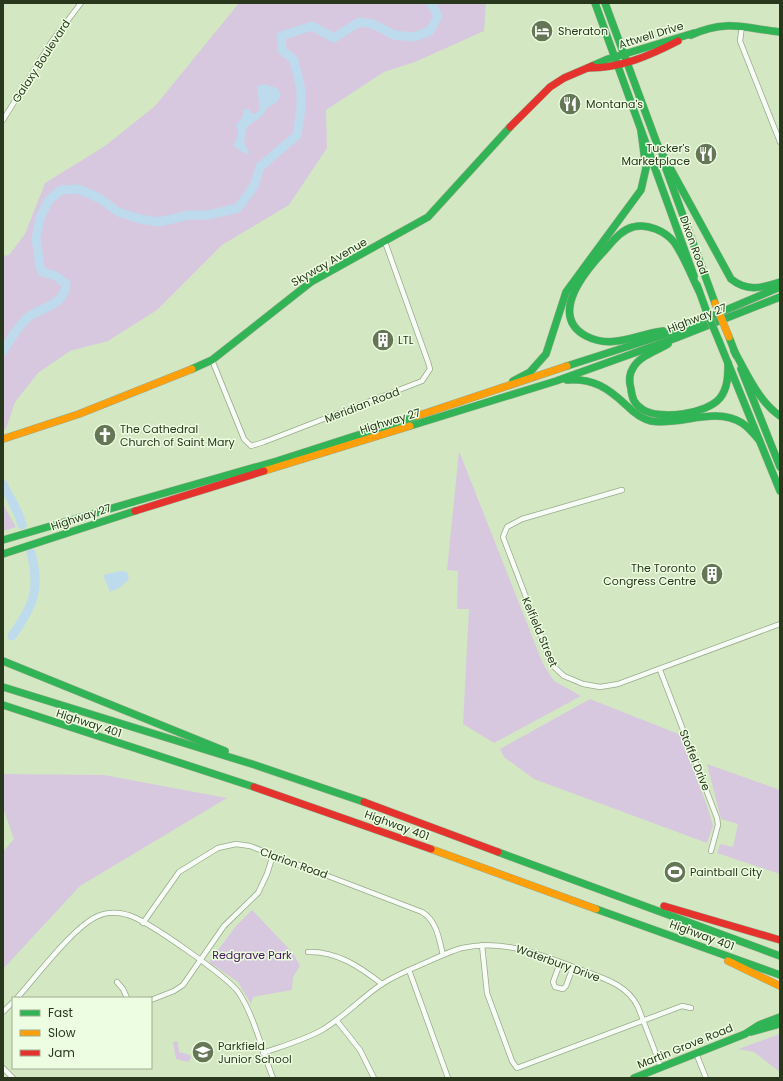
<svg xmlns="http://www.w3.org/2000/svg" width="783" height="1081" font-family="Poppins,sans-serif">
	<rect width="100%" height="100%" fill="#d3e8c2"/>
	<g fill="#d7c8df">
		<polygon points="239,3 486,3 484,31 415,62 384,72 326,110 327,148 289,205 222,245 157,310 108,341 70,351 38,373 15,402 6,429 3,429 3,256 9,255 25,234 45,183 105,146 155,106"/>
		<polygon points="459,451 543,664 554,681 581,696 494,743 463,724 469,609 457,609 458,571 447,570"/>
		<polygon points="3,504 16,527 3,531"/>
		<polygon points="590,699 681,735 707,806 713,826 707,843 534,779 504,757 500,749"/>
		<polygon points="707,764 780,790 780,874 717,853 720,844 733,847 738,824 721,819"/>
		<polygon points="3,774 104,775 227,798 80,886 3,969 3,852 14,839 3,808"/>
		<polygon points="252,910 293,953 300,966 293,977 292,990 253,997 251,1004 238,982 209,962 236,926"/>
		<polygon points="780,1034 780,1072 754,1052 738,1049"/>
		<polygon points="175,1041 178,1042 179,1052 190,1055 191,1058 188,1062 176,1059 173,1043"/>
	</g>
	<g fill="#bddbec">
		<path d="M264,84L277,88L281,95L277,102L267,108L264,114L247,127L244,142L249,153L246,154L233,146L238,135V129L235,126L242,118L244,109H248L253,114L258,112C263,104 255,95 258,86Z"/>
		<polygon points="120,571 127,572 129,579 121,587 110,592 103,575"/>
	</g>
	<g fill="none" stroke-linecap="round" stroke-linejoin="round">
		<polyline stroke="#bddbec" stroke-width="1.5" points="18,627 23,628"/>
		<g stroke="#bddbec" stroke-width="9">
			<path d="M3,351C10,340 17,328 26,319C37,308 65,307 66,284L56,276L42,272L40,267L36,238L40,218L49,200L61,190L78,189L99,198L118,212L140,219L159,222L189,215H208L238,208L254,186L260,167L297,135L301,108V90L294,60L282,50L281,36L312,26L334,38L359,22L373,24L394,35L414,37L430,31L438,16L431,3"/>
			<polyline points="3,484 18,513 22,525"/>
			<path d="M12,636C33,606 41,590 31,553"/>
		</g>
		<g stroke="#99aa8c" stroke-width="6">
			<g id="street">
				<polyline points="742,26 740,41 780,142"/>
				<polyline points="3,120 52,41 81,3"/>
				<polyline points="212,360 244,439 251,446 264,442 422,381 430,369 428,362 385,242"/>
				<polyline points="622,490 522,519 507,527 503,537 552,665 564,676 583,684 600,687 618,684 780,624"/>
				<polyline points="660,670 717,818 718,825 711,851"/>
				<path d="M143,923L179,872L218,848L236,844L250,846L273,855L422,912C437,921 439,939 443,955"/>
				<polyline points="482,945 487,993 512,1061 517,1068 682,1006 691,1008"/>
				<path d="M308,952C337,951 360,967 382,984"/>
				<polyline points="560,963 553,982 555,987 563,989 566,986 573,967"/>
				<polyline points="409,970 448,1078"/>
				<polyline points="117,982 123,989 127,998"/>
				<path d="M17,998C36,977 74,926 98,916C106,912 118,912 128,915C147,920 228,977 239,993C255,1018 262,1051 273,1078"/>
				<polyline points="151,1000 174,991 183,985 224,926 258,893 267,874 273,855"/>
				<polyline points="3,1012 13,1002"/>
				<polyline points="337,1021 360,1050 374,1078"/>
				<path d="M263,1053C283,1046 304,1040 322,1030C344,1017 361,998 382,984C396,975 411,969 425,963C437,958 450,951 462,948C503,939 539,954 576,968C599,977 627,983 638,1007L661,1067"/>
				<polyline points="696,1053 706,1078"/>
				<polyline points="3,1068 13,1078"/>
			</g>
		</g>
		<g stroke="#99aa8c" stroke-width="8">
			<g id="fast">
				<polyline points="595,3 694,276"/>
				<polyline points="605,3 659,149"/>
				<path d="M691,35C726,19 744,28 780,32"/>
				<polyline points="592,66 608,59 694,33"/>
				<path d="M657,144L731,279C747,292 762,288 780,282"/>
				<polyline points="662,158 715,303"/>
				<polyline points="697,285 706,310"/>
				<path d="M663,331C636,334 613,350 586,336C547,315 587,269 605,250C613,241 621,230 633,227C647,223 665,231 674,242C684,256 691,275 699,291"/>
				<polyline points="729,337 736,355"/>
				<polyline points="719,341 780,491"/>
				<path d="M668,344C657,351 639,356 633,368C629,374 629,382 631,389C632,398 634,404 642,409C659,421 707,414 720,398C728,388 728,375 728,363"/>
				<path d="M734,351C747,373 758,401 780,416"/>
				<polyline points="567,366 679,330 780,287"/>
				<polyline points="192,369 212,360 311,282 428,217 510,127"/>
				<polyline points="741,369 780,467"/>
				<path d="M567,380C593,378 608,388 626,405C633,412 642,419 651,421C680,426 715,406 742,423C748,427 754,434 759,440"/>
				<polyline points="513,381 530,372 546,354 566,292 641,190 646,168 641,131"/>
				<polyline points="410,426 556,381 676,338 780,297"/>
				<polyline points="133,502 277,461 417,416"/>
				<polyline points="3,540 133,502"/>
				<polyline points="3,554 135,511"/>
				<polyline points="3,661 225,751"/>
				<polyline points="3,687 255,765 364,802"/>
				<polyline points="3,705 254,787"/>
				<polyline points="498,852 780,956"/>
				<polyline points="596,909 780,975"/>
				<polyline points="751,1032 780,1024"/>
				<polyline points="634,1078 745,1034 759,1025 780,1017"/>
			</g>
		</g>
		<g stroke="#99aa8c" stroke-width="8">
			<g id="slow">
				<polyline points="417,416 567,366"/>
				<polyline points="3,439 79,414 192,369"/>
				<polyline points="264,471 410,426"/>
				<polyline points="431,849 596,909"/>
				<polyline points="728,961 780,986"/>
			</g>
		</g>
		<g stroke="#99aa8c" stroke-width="8">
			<g id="jam">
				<path d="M588,68C621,68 649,56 678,41"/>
				<polyline points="510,127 550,87 564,78 592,66"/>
				<polyline points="135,511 264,471"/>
				<polyline points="254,787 431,849"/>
				<polyline points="364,802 498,852"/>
				<polyline points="664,906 780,940"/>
			</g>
		</g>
		<use href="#street" stroke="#f8fcf6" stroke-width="4.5"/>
		<use href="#fast" stroke="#30b455" stroke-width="7"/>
		<use href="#slow" stroke="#ff9f0a" stroke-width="7"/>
		<use href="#jam" stroke="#e5322d" stroke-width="7"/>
		<g stroke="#99aa8c" stroke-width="8" stroke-linecap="butt">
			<polyline id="fast-bridge" points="706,310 719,341"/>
		</g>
		<g stroke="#99aa8c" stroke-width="8" stroke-linecap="butt">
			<polyline id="slow-bridge" points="715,303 729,337"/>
		</g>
		<use href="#fast-bridge" stroke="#30b455" stroke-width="7"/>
		<use href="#slow-bridge" stroke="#ff9f0a" stroke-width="7"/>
	</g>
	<defs>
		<g id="hotel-disc" transform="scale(1.15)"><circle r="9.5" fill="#647656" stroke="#edfde1"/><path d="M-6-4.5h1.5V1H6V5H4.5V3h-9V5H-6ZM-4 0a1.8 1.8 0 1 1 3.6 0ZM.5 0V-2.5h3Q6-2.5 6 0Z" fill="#fff"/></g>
		<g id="restaurant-disc" transform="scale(1.15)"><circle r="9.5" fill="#647656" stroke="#edfde1"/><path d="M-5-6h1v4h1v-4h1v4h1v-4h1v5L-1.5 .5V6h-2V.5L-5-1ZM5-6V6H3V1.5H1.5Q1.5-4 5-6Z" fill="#fff"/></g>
		<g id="building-disc" transform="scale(1.15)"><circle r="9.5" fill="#647656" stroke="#edfde1"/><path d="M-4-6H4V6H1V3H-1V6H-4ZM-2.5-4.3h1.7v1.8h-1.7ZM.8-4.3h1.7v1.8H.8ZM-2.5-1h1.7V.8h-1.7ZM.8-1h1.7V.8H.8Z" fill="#fff"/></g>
		<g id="church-disc" transform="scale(1.15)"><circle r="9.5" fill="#647656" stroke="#edfde1"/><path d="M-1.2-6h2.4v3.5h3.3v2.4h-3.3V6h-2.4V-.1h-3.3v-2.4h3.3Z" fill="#fff"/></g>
		<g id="stadium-disc" transform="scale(1.15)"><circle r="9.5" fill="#647656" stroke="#edfde1"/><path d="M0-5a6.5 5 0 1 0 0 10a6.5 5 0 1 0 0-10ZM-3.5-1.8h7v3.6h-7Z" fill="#fff"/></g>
		<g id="school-disc" transform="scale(1.15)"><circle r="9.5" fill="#647656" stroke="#edfde1"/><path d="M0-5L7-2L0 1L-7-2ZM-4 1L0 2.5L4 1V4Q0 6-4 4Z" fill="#fff"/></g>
	</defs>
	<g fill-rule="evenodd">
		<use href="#hotel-disc" x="542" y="31"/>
		<use href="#restaurant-disc" x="570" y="104"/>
		<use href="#restaurant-disc" x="706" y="154"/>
		<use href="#building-disc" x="383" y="340"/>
		<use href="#church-disc" x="105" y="435"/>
		<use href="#building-disc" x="712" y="574"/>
		<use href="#stadium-disc" x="675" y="872"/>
		<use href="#school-disc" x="203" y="1052"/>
	</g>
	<g text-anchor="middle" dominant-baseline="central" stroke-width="3" stroke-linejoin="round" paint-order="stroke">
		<g font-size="11" fill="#29381c" stroke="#edfde1" text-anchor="start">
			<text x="558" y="31">Sheraton</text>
			<text x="586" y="104">Montana's</text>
			<text x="690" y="148" text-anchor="end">Tucker's<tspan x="690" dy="13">Marketplace</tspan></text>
			<text x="398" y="340">LTL</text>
			<text x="120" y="429">The Cathedral<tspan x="120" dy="13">Church of Saint Mary</tspan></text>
			<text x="696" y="568" text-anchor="end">The Toronto<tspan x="696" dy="13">Congress Centre</tspan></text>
			<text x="690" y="872">Paintball City</text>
			<text x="218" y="1046">Parkfield<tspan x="218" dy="13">Junior School</tspan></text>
		</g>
		<g font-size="11" fill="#29381c" stroke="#edfde1">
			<text transform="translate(651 35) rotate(-17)">Attwell Drive</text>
			<text transform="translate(41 61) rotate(-57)">Galaxy Boulevard</text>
			<text transform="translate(694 245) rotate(70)">Dixon Road</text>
			<text transform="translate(329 262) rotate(-30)">Skyway Avenue</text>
			<text transform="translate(697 318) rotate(-21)">Highway 27</text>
			<text transform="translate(362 405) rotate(-21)">Meridian Road</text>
			<text transform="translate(390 421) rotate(-17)">Highway 27</text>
			<text transform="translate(81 517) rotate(-18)">Highway 27</text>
			<text transform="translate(540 632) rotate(67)">Kelfield Street</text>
			<text transform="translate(89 723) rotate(18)">Highway 401</text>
			<text transform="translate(695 760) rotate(68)">Stoffel Drive</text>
			<text transform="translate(397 825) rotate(20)">Highway 401</text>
			<text transform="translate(294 863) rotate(20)">Clarion Road</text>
			<text transform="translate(702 935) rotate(20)">Highway 401</text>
			<text transform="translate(558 963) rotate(20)">Waterbury Drive</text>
			<text transform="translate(685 1046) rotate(-22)">Martin Grove Road</text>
		</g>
		<g font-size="11" fill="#421459" stroke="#edfde1">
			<text x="252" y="955">Redgrave Park</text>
		</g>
	</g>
	<rect width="783" height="1081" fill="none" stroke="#29381c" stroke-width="8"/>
	<rect x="12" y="997" width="140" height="72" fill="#edfde1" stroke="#9fae92"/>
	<rect x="20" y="1010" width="20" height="6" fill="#30b455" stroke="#9fae92"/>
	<text x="48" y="1017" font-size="12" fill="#29381c">Fast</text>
	<rect x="20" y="1030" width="20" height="6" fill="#ff9f0a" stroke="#9fae92"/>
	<text x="48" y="1037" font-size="12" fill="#29381c">Slow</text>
	<rect x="20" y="1050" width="20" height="6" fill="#e5322d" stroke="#9fae92"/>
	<text x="48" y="1057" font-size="12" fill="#29381c">Jam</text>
</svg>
